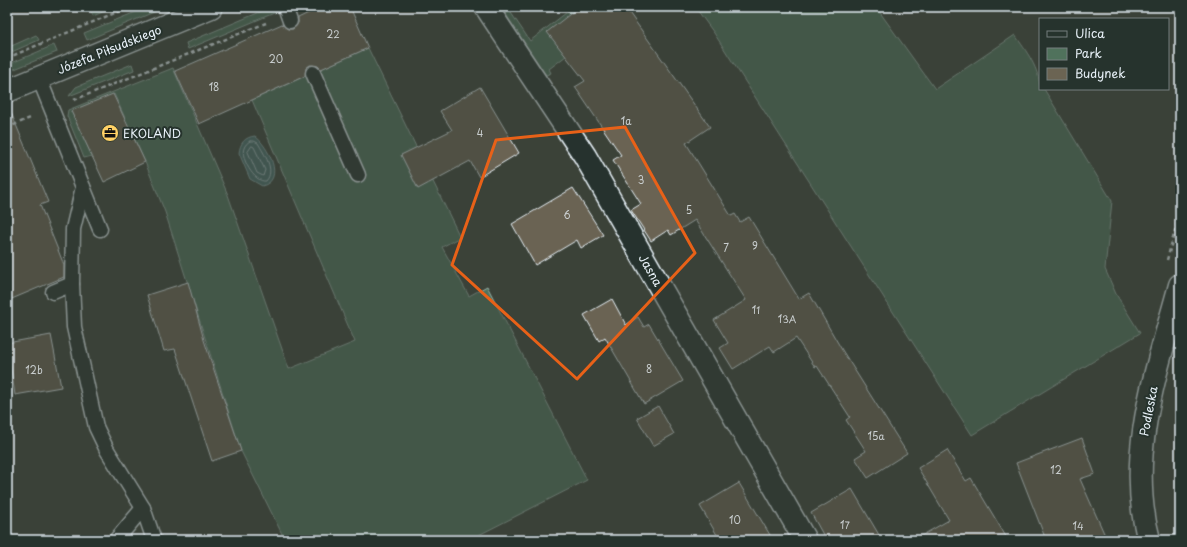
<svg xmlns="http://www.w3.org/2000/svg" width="1187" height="547" font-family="'Playpen Sans',sans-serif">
	<rect width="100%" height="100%" fill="#3b4238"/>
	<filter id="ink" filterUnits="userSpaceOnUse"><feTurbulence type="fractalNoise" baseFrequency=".025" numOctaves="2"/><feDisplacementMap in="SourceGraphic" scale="8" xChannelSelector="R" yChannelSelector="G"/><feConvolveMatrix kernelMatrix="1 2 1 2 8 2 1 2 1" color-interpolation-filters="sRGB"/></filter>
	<g filter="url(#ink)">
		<g fill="#50725c" stroke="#9cb2aa">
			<polygon points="89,7 115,7 93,16"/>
			<polygon points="148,7 166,7 87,40 84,33"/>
			<polygon points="272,7 278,7 279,11 188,49 186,43"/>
			<polygon points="501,7 507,7 530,41 571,9 592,36 549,69 551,73 546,75"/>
			<path d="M695,7H876L935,89L1015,35C1026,51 1040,69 1040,89H1044L1112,201L1105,269L1116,294L1140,333L972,435L714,33Z"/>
			<polygon points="36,35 39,40 7,54 7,48"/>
			<polygon points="54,45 57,52 7,72 7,65"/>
			<polygon points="368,48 460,237 442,247 469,296 487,286 587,480 469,540 285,540 241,451 165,212 145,162 114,94 71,111 92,156 84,158 67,116 68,110 173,68 228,195 289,369 355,342 252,100"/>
			<polygon points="132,64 134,70 69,96 76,87"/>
		</g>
		<path fill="#496e6c" stroke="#89a2a4" d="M255,136C268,146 286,180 262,186L250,179L239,153C240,143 245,137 255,136Z"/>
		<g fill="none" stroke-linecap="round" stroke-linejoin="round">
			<g stroke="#a8bdc0" stroke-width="1">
				<path d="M250,141H254L258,143C264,154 276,170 266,181C254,183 240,157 244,148C245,145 247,143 250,141Z"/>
				<polygon points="252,146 254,147 265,170 263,176 257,173 248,152"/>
			</g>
		</g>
		<g fill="#6b6453" stroke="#e8f1f8">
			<polygon points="321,7 350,7 368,48 321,69 318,66 310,65 306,68 305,76 199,124 175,71 282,24 288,29 293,29 298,23 298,18"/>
			<polygon points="579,7 625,7 710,127 686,143 731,216 735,214 740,222 749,217 799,299 809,293 842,350 907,453 868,478 855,458 866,451 846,420 850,417 817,366 815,367 796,338 774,352 770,346 733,369 720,348 728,343 714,320 746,300 695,220 671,235 668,230 651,241 631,210 641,204 613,160 621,155 575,87 585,81 547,32"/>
			<polygon points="480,87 519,153 479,177 470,161 418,189 401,155 452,130 440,111"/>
			<polygon points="113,94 145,162 104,182 71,111"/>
			<polygon points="7,103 48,202 40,205 64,265 64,277 7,301"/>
			<polygon points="573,188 603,235 581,248 577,240 535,265 512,224"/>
			<polygon points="188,282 204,340 241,451 212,461 175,349 164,351 147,295"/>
			<polygon points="612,299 626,325 638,317 644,327 649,324 683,381 644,404 605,337 599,341 584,315"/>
			<polygon points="51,335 61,387 15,395 7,343"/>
			<polygon points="658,406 674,434 653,446 637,418"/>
			<polygon points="1082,438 1095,474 1080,479 1107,540 1046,540 1016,463"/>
			<polygon points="947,450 966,481 971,478 1008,540 914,540 949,520 918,468"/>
			<polygon points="739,483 773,540 720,540 700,506"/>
			<polygon points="852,489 882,540 826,540 811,513"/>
		</g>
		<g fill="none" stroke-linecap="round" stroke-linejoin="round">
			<g stroke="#e8f1f8" stroke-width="17">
				<g id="lane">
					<polyline points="285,7 290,21"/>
					<polyline points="313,73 358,175"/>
					<polyline points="39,78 100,229"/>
					<polyline points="83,187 73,229 72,284 74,327 96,427 107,450 143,508 154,540"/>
					<polyline points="53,292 72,284"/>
					<polyline points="116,540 143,508"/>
				</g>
			</g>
			<g stroke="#e8f1f8" stroke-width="25">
				<g id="street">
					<polyline points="486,7 585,156 805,540"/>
					<path d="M1149,540C1125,455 1158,367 1180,285"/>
				</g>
			</g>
			<g stroke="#e8f1f8" stroke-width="25">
				<polyline id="secondary" points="7,91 211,7"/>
			</g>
			<g stroke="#e8f1f8" stroke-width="2.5" stroke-dasharray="4 3" stroke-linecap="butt">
				<polyline points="7,58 129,7"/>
				<polyline points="74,100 266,23"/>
				<polyline points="7,128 30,118"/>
				<polyline points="1167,260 1180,212"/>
			</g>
			<use href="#lane" stroke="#26332d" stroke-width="14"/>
			<use href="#street" stroke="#26332d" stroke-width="22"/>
			<use href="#secondary" stroke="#26332d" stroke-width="22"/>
		</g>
	</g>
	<path d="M0 0H1187V547H0ZM625,127L695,253L577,379L452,265L496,140Z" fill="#3b4238" fill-opacity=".55" fill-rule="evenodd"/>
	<path fill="none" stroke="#e86118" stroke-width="3" stroke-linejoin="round" d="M625,127L695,253L577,379L452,265L496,140Z"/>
	<defs>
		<g id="office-disc" transform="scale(0.9)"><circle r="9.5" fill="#ffd166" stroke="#26332d"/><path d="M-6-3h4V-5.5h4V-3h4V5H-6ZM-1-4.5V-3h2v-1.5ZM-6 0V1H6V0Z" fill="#111"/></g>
	</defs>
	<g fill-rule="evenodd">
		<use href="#office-disc" x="110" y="133"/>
	</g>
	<g text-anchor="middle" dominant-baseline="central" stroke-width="4" stroke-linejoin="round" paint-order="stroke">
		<g font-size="10" fill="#c9cecf">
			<text x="333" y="33">22</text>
			<text x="276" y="58">20</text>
			<text x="214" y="86">18</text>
			<text x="626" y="120">1a</text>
			<text x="480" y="132">4</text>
			<text x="641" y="179">3</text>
			<text x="689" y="209">5</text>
			<text x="567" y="214">6</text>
			<text x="755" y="245">9</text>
			<text x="726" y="247">7</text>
			<text x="756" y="309">11</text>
			<text x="787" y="318">13A</text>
			<text x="649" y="368">8</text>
			<text x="34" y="369">12b</text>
			<text x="876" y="435">15a</text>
			<text x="1056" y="469">12</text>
			<text x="735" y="519">10</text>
			<text x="845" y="524">17</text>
			<text x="1078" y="525">14</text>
		</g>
		<g font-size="12" fill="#e8f1f8" stroke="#26332d">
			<text transform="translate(109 49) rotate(-22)">Józefa Piłsudskiego</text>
			<text transform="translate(651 270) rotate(60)">Jasna</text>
			<text transform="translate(1148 411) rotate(-79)">Podleska</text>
		</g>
		<g font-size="12" fill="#e8f1f8" stroke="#26332d" text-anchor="start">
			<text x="123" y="133">EKOLAND</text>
		</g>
	</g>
	<rect width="1187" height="547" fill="none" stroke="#26332d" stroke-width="24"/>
	<rect x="12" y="12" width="1163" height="523" fill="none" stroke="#e8f1f8" stroke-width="1.5" filter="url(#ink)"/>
	<rect x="1039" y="18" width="130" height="72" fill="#26332d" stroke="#747f7e"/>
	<rect x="1047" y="31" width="20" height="6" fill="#26332d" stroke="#747f7e"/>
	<text x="1075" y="38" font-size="12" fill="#e8f1f8">Ulica</text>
	<rect x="1047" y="48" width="20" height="12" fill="#50725c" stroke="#747f7e"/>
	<text x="1075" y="58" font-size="12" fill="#e8f1f8">Park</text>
	<rect x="1047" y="68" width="20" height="12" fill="#6b6453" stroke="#747f7e"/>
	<text x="1075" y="78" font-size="12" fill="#e8f1f8">Budynek</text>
</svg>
